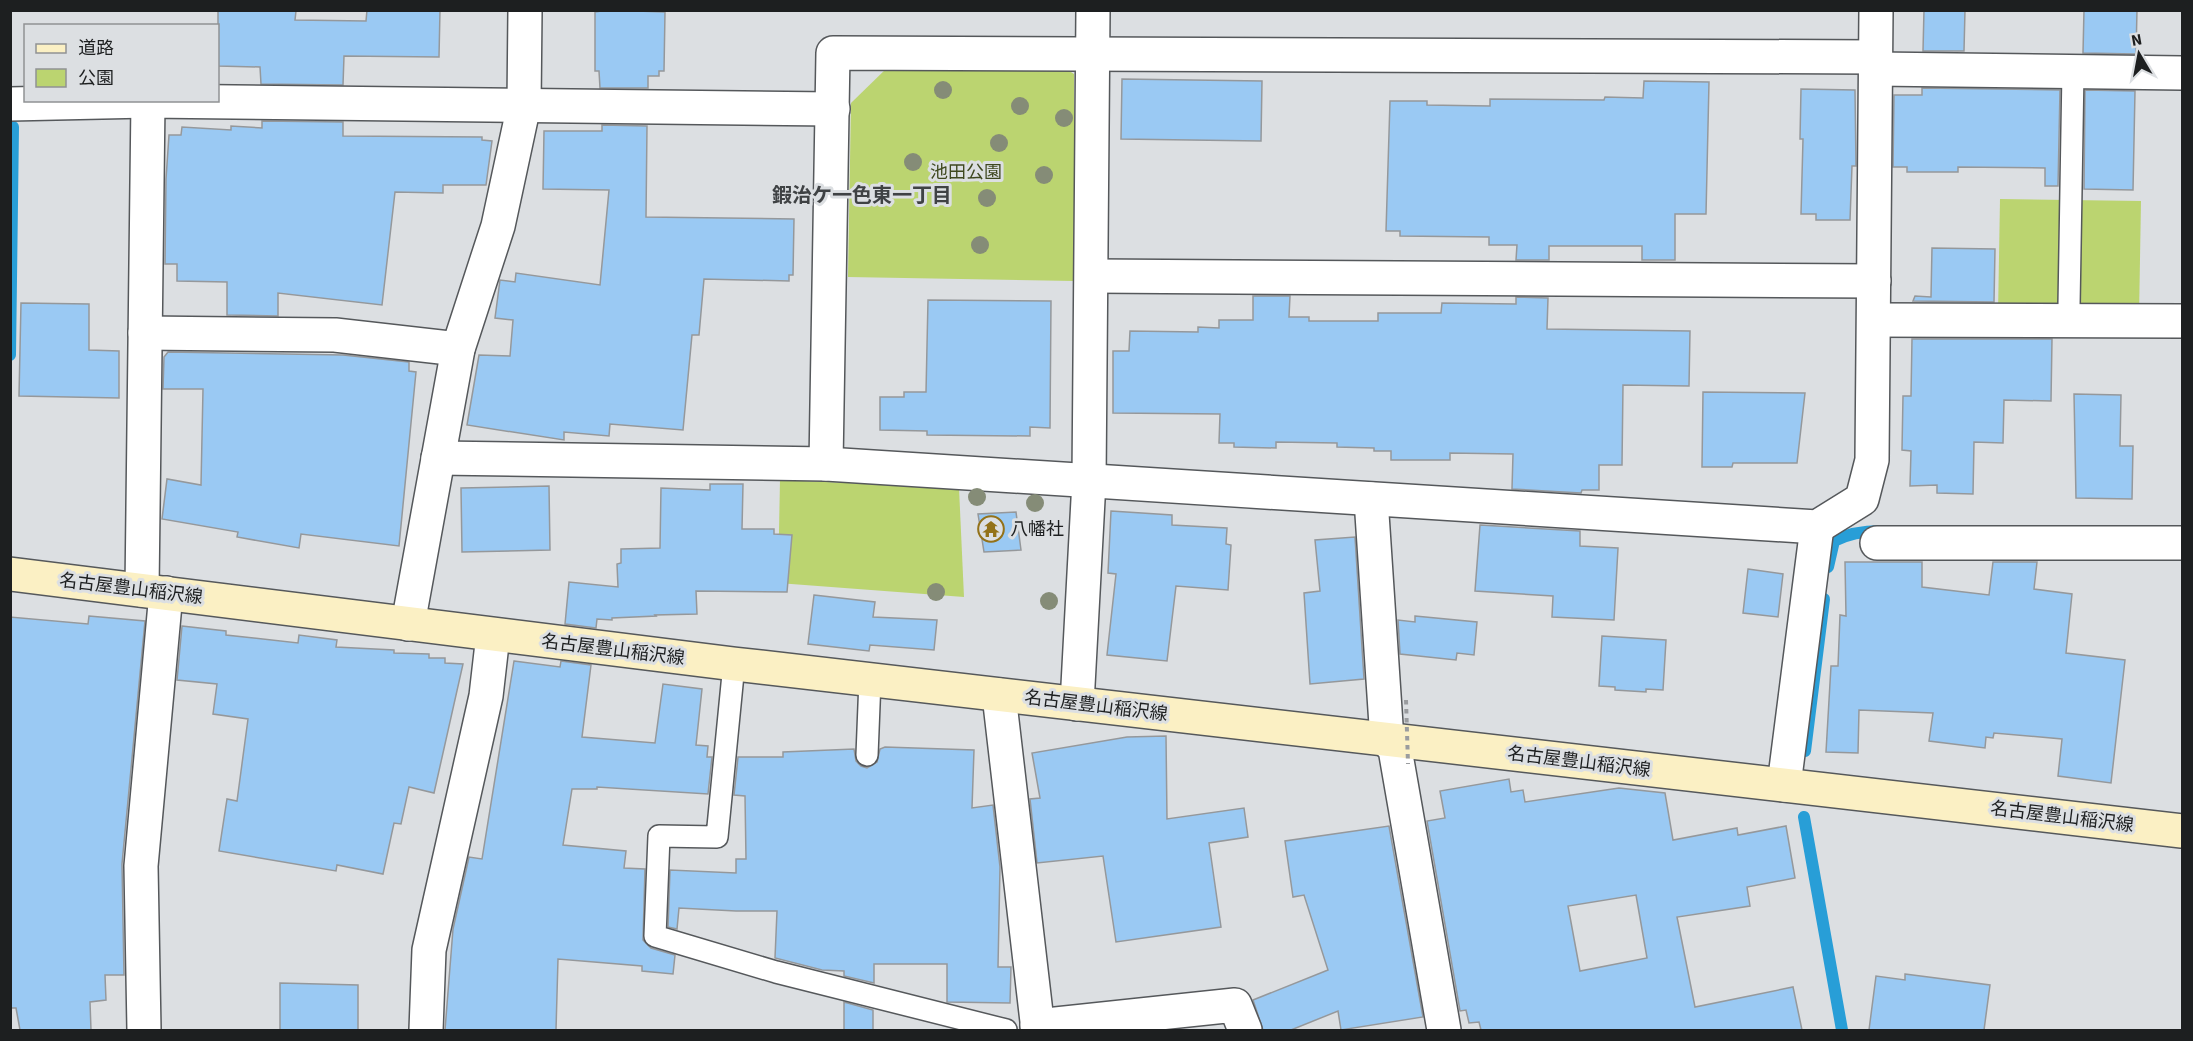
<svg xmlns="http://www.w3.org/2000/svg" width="2193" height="1041" font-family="'Source Sans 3','Noto Sans JP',sans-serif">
	<rect width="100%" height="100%" fill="#dcdfe2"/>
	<g fill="#bbd470">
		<polygon points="1060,65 1074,74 1074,281 848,277 851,103 889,66"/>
		<polygon points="2000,199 2141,201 2139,317 1998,315"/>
		<polygon points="780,480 959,488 964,597 778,583"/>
	</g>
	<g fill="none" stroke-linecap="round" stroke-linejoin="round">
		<g stroke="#289ed7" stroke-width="12">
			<polyline points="10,355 13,127"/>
			<path d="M1828,567L1834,541C1849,533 1864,531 1881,531"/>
			<polyline points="1805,751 1824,599"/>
			<polyline points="1804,817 1842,1030"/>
		</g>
	</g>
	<g fill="#9ac9f3" stroke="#95989b" stroke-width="1.5" fill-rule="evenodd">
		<polygon points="367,10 440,10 439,57 344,56 343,85 261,84 260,67 218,66 218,11 296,11 295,20 366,21"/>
		<polygon points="608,10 665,12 664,71 659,71 659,76 648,76 648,88 600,88 599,71 595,71 595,12"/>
		<polygon points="1924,10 1965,10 1964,51 1923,51"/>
		<polygon points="2084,10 2137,10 2136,54 2083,53"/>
		<polygon points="1122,79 1262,81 1261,141 1121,139"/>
		<polygon points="1644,81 1709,82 1706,214 1675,214 1675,260 1642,260 1642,246 1549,246 1549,260 1516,260 1517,245 1489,245 1489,237 1400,236 1400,231 1386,231 1390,101 1427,101 1427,105 1490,106 1490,99 1604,100 1605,97 1643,98"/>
		<polygon points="1922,88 2060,90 2058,186 2045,186 2045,168 1958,167 1958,172 1907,172 1907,167 1893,167 1894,95 1922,95"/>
		<polygon points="1801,89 1855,90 1856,166 1852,166 1850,220 1816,220 1816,214 1801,214 1803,139 1800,139"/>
		<polygon points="2085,90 2135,91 2133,190 2084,189"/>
		<polygon points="262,121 343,122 343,136 482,137 482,140 492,141 486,185 443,185 443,193 395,192 382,305 278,293 278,316 227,315 227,282 177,281 177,264 165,264 166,179 169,135 181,135 182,127 231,130 231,126 262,128"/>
		<polygon points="602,125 647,126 646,217 794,219 793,275 789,275 789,281 704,279 699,335 692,335 683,430 610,424 609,436 564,432 564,440 467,425 479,355 510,356 513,320 495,318 500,280 515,282 516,273 600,285 609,190 543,189 544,131 602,131"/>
		<polygon points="1932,248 1995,249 1994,302 1913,301 1915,296 1931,297"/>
		<polygon points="1253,296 1290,296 1289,317 1309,317 1309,321 1378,321 1378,313 1441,313 1442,303 1516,304 1516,297 1548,298 1547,329 1690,331 1689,386 1623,385 1622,465 1599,465 1599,490 1582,490 1581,493 1512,489 1513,454 1450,453 1450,460 1391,460 1391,451 1374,451 1374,448 1337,447 1337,443 1276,442 1276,448 1234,447 1234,443 1219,443 1220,414 1113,413 1113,351 1129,351 1130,331 1198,332 1198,327 1219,328 1219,320 1253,320"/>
		<polygon points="928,300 1051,301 1050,428 1030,427 1030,436 927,435 927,431 880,430 880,397 904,397 904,392 926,392"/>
		<polygon points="21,303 89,304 89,350 119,351 119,398 19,396"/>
		<polygon points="1912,339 2052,339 2051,401 2004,400 2003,443 1974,442 1973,494 1937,493 1937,485 1910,486 1911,451 1902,450 1903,396 1911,396"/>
		<polygon points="168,352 343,355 409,362 409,371 416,372 399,546 301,534 299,548 237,537 238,532 162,519 167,479 201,485 203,389 163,389 164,357"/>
		<polygon points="1703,392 1805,393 1797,463 1733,463 1732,467 1702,467"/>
		<polygon points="2074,394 2121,395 2120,446 2133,446 2132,499 2076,498"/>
		<polygon points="710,484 743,484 742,529 774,529 774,534 792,535 787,592 696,591 697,614 655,615 656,616 612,618 612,620 597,619 596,628 565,624 569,582 618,587 617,564 621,563 621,549 660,548 661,488 710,490"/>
		<polygon points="549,486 550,550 462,552 461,488"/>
		<polygon points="1111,511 1172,515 1172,525 1227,528 1226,544 1231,545 1228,590 1176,586 1167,661 1107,655 1116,574 1108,573"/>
		<polygon points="1016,512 1021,550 984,552 978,514"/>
		<polygon points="1480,525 1580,531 1580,546 1618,548 1614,620 1552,617 1553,596 1475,591"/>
		<polygon points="1355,537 1364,679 1310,684 1304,593 1320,591 1315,540"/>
		<polygon points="1845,562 1922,562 1922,587 1989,595 1993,562 2037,562 2034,589 2072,594 2066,653 2125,660 2111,783 2058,776 2062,739 1994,733 1993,738 1986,737 1985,748 1929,741 1933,713 1859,710 1858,753 1826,752 1831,666 1838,666 1840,615 1846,616"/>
		<polygon points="1748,569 1783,574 1778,617 1743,613"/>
		<polygon points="814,595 875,602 873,617 937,620 934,650 870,645 869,651 808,644"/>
		<polygon points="89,616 145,621 122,864 124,975 105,975 106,1000 90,1002 91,1030 20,1030 16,1008 10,1008 10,617 88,624"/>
		<polygon points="1415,616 1477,622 1474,655 1457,653 1456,660 1400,654 1398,620 1415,622"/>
		<polygon points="182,626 226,631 226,635 298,643 299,635 337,640 336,647 394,650 394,653 429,654 429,658 445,658 445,663 463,664 434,793 409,787 401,824 394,823 383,874 337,865 336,871 219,851 227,799 237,801 248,719 213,714 217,684 177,680"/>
		<polygon points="1602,636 1666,640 1663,690 1646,689 1646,692 1615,690 1615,687 1599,686"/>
		<polygon points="514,661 560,667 561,661 591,665 582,737 655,743 663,684 702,689 696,745 708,746 707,757 712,757 708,794 597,787 597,789 572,789 563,845 626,851 624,868 645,869 643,940 651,948 675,955 673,974 642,971 642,966 558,959 556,1030 445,1030 453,929 469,857 482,859"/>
		<polygon points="1166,736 1167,819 1244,808 1248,837 1209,843 1221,927 1116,942 1103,856 1037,863 1030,799 1040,798 1032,753 1127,737"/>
		<polygon points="885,747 974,750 972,808 993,805 1000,867 998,967 1011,967 1010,1003 947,1002 947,964 874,964 874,983 844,976 844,971 822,970 775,958 777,911 736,911 679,908 677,929 668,927 670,870 736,873 736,859 746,859 745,796 734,795 738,757 783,757 783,752 854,749 856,761 861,766 867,768 877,762 880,749"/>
		<path d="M1509,779L1511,792L1523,790L1525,802L1619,788L1665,793L1673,840L1737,828L1738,835L1786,826L1795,878L1747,887L1750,906L1677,917L1695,1007L1793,987L1802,1030H1481L1479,1022L1469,1023L1466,1010L1460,1011L1427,821L1445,818L1440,791ZM1636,895L1647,958L1580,971L1568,906Z"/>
		<polygon points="1389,826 1423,1017 1341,1030 1338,1011 1291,1030 1263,1030 1253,1000 1328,970 1304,895 1293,897 1285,841"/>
		<polygon points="1905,974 1990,985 1984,1030 1869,1030 1876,976 1905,980"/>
		<polygon points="280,983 358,985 358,1030 280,1030"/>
		<polygon points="844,1002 873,1010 873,1030 844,1030"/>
	</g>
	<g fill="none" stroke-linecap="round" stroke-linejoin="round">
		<g stroke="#55585b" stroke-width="24">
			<g id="service">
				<polyline points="2069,306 2073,71"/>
				<polyline points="734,664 717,837 659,836 655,936 776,972 1006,1030"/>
				<polyline points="867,755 870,680"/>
			</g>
		</g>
		<g stroke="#55585b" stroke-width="36">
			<g id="minor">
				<polyline points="1876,69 2182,73"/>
				<polyline points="10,104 148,101 833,109"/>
				<polyline points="1093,276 1874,281"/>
				<polyline points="1874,320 2182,321"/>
				<polyline points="145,333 335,335 458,349"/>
				<polyline points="438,458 826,464 1817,527 1862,499 1872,460 1876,10"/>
				<polyline points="826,464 833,53 1876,57"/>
				<polyline points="1371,499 1387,740 1395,749 1444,1030"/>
				<polyline points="1877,543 2182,543"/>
				<polyline points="142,590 148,101"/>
				<polyline points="408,624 458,349 498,226 524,105 525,10"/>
				<polyline points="999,695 1038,1030"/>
				<polyline points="1077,704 1089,481 1093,10"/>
				<polyline points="1784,785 1817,527"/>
				<polyline points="1037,1026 1235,1005 1245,1030"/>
				<polyline points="144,1030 141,866 166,593"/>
				<polyline points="426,1030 429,950 486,696 493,635"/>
			</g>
		</g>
		<g stroke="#55585b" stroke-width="36">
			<polyline id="secondary" points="10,574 734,664 2182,831"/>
		</g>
		<use href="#service" stroke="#fff" stroke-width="21"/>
		<use href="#minor" stroke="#fff" stroke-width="33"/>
		<use href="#secondary" stroke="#fbf0c4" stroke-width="33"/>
		<polyline stroke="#9a9c9f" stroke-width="4" stroke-dasharray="4.5 4.5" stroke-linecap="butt" points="1406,700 1408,764"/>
	</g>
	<g fill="#858c77">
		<circle cx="943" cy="90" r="9"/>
		<circle cx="1020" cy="106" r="9"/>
		<circle cx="1064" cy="118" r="9"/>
		<circle cx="999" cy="143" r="9"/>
		<circle cx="913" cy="162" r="9"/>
		<circle cx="1044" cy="175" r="9"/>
		<circle cx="987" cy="198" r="9"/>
		<circle cx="980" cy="245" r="9"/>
		<circle cx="977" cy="497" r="9"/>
		<circle cx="1035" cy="503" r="9"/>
		<circle cx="936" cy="592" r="9"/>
		<circle cx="1049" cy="601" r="9"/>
	</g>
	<defs>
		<g id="temple-ring" transform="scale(1.35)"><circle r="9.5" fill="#dcdfe2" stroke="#937219" stroke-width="1.5"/><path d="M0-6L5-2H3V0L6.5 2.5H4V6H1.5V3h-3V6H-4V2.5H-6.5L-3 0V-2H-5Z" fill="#937219"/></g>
	</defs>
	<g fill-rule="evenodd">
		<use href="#temple-ring" x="991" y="529"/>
	</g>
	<g text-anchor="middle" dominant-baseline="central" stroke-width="6" stroke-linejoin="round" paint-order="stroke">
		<g font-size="18" fill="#3e481f" stroke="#dcdfe2">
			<text x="966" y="172">池田公園</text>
		</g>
		<g font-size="18" fill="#1d1f20" stroke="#dcdfe2" text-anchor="start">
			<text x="1010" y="529">八幡社</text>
		</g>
		<g font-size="18" fill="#1d1f20" stroke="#dcdfe2">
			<text transform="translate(131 589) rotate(7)">名古屋豊山稲沢線</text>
			<text transform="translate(613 650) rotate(7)">名古屋豊山稲沢線</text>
			<text transform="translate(1096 706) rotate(7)">名古屋豊山稲沢線</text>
			<text transform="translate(1579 762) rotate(7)">名古屋豊山稲沢線</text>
			<text transform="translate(2062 817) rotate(7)">名古屋豊山稲沢線</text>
		</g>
		<g font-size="20" font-weight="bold" fill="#3f4244" stroke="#dcdfe2">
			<text x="862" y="196">鍜治ケ一色東一丁目</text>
		</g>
	</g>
	<rect width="2193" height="1041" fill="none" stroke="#1d1f20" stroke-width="24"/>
	<rect x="24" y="24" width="195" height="78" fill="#dcdfe2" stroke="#909294" stroke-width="1.5"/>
	<rect x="36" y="44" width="30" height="9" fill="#fbf0c4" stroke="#909294" stroke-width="1.5"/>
	<text x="78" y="54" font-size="18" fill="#1d1f20">道路</text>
	<rect x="36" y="69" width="30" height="18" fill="#bbd470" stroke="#909294" stroke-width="1.5"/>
	<text x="78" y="84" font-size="18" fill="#1d1f20">公園</text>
	<g transform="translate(2139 54) rotate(350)" stroke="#dcdfe2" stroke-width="4.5" paint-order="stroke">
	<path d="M0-4.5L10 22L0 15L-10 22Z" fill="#1d1f20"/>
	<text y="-9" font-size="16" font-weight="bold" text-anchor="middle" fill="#1d1f20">N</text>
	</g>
</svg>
